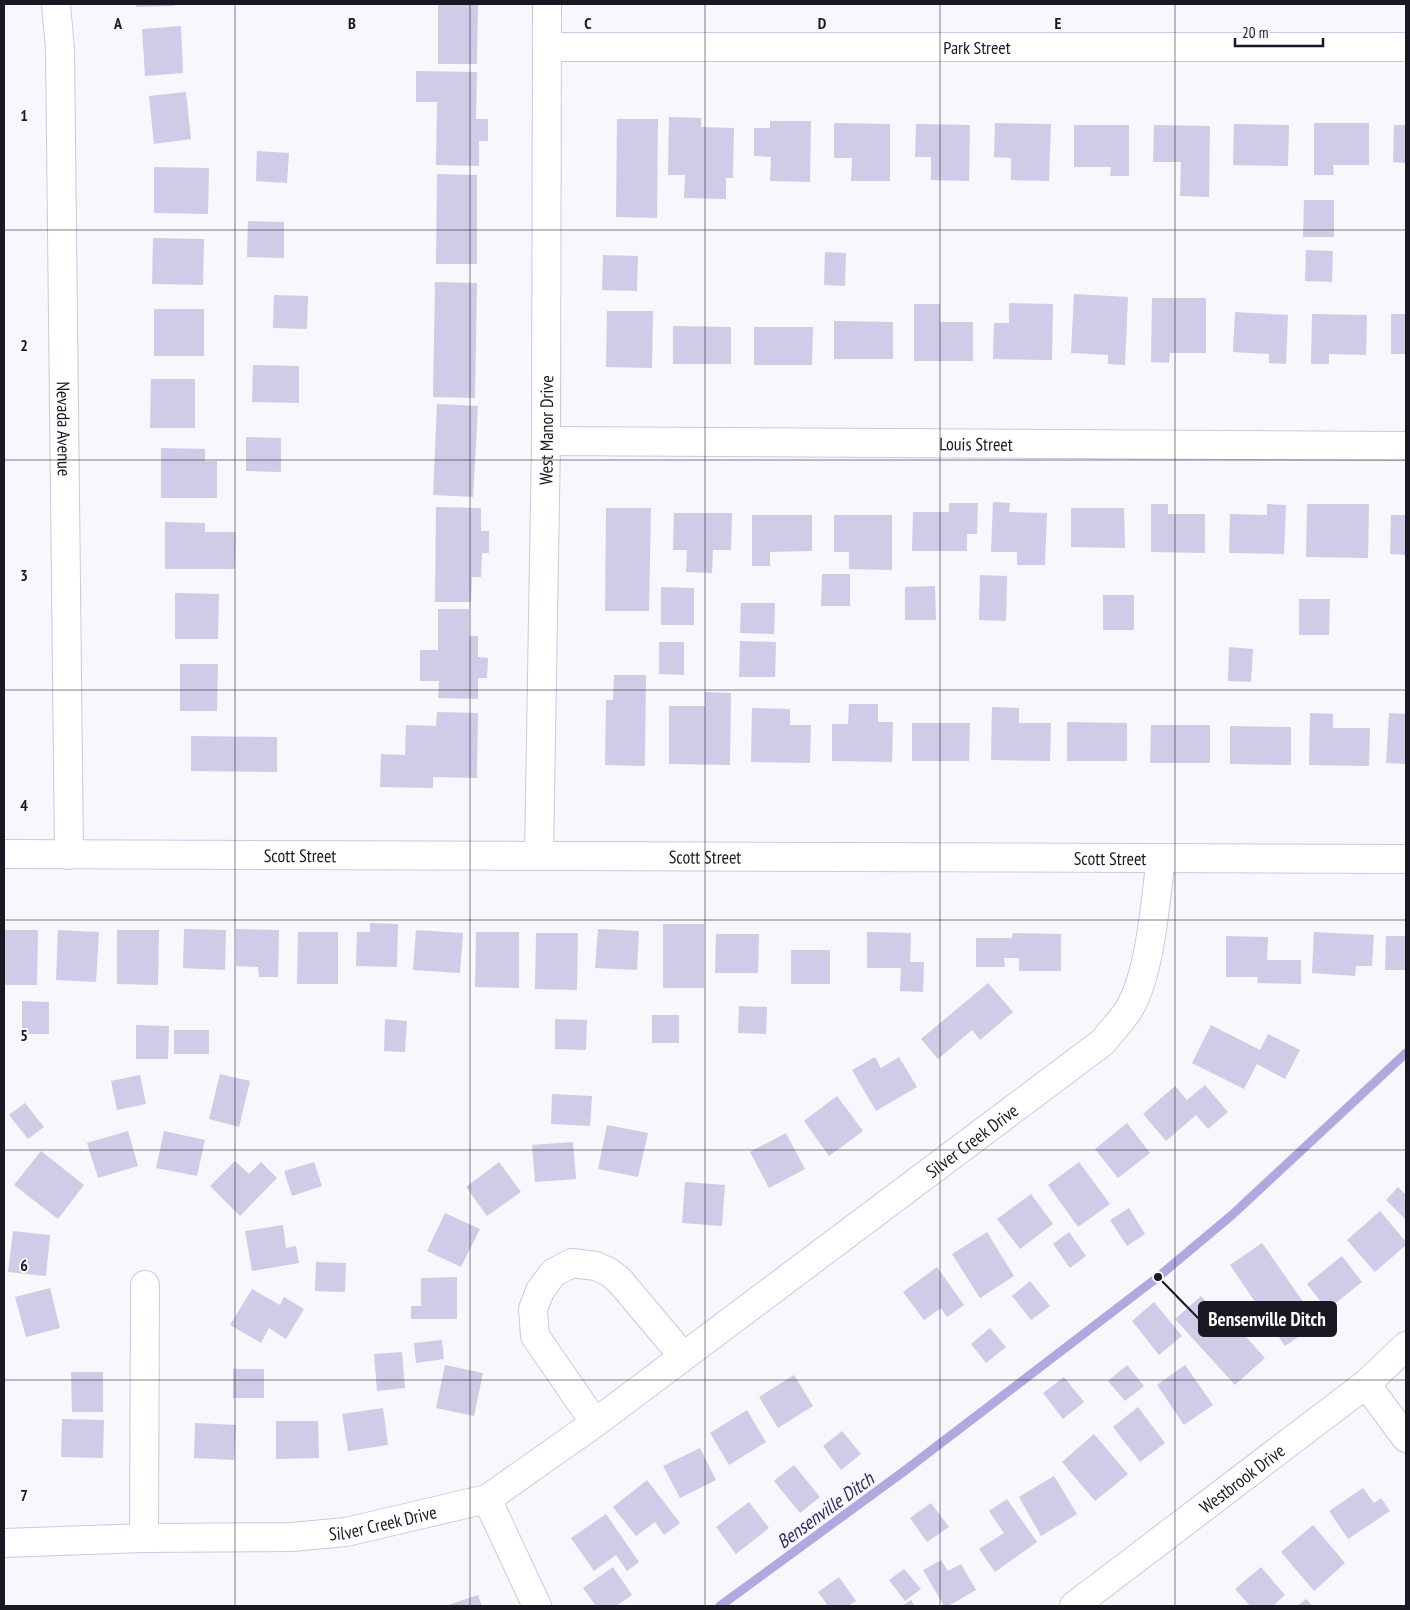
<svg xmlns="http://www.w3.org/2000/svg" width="1410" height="1610" font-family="'PT Sans Narrow',sans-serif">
	<rect width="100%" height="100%" fill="#f8f7fd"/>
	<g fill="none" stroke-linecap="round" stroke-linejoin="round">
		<polyline stroke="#b0a9df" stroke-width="9" points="720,1606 903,1472 1158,1277 1232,1215 1406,1053"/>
	</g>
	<g fill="#cecce7">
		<polygon points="136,4 174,4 175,6 136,7"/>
		<polygon points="438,4 478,4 477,64 438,64"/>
		<polygon points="181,26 183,73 145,76 142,29"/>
		<polygon points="416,71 477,72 476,119 488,119 488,141 479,141 479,166 436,165 437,102 416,102"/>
		<polygon points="186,92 191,139 154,144 149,96"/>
		<polygon points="669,117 701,118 701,127 734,128 733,178 726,178 726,199 684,198 685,175 668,175"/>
		<polygon points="617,119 658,119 657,218 616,217"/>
		<polygon points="770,121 811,121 810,182 770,181 771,157 754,156 754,128 770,128"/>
		<polygon points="834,123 890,124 890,181 851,181 852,158 834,158"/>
		<polygon points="995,123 1051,124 1049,181 1011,180 1011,158 994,157"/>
		<polygon points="1314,123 1369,123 1369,165 1333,165 1334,175 1314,175"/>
		<polygon points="916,124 970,125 969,181 931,180 931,157 915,157"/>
		<polygon points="1234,124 1289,125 1288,166 1233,165"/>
		<polygon points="1074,125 1129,125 1129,176 1110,176 1111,167 1074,167"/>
		<polygon points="1154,125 1210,126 1209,197 1180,196 1181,162 1153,162"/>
		<polygon points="1394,125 1406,125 1406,163 1393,162"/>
		<polygon points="257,151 289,153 287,183 256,181"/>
		<polygon points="154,167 209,168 208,214 154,213"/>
		<polygon points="437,174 477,175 477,264 436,264"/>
		<polygon points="1304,200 1334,200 1334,237 1303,237"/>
		<polygon points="248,221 284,222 284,258 247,257"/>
		<polygon points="153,238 204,239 203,285 152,284"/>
		<polygon points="1306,250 1333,251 1332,282 1305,281"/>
		<polygon points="825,252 846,253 845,286 824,285"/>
		<polygon points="603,255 638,256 637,291 602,290"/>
		<polygon points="435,282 477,283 475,398 433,397"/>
		<polygon points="1074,294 1128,297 1125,365 1108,364 1108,355 1071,353"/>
		<polygon points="274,295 308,296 307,329 273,328"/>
		<polygon points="1152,298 1206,298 1206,353 1170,353 1169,363 1151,362"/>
		<polygon points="1009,303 1053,304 1052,360 993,359 994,323 1009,323"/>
		<polygon points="914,304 940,304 940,322 973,322 973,361 914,361"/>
		<rect x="154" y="309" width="50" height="47"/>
		<polygon points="607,311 653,311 652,368 606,367"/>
		<polygon points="1235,312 1288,315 1286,364 1269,363 1269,354 1233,352"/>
		<polygon points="1312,314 1367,315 1366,355 1329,354 1329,364 1311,364"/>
		<rect x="1391" y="314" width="15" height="40"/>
		<polygon points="834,321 893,322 893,359 834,359"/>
		<polygon points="673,326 731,327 731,364 673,364"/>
		<polygon points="754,327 813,327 812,365 754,365"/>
		<polygon points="253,365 299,366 299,403 252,402"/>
		<polygon points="151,379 195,379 195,428 150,428"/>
		<polygon points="437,404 478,406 473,497 433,495"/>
		<polygon points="246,437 281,438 281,472 246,471"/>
		<polygon points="161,448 205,449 205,461 217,461 217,498 161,498"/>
		<polygon points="993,502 1010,503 1009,512 1047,513 1045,565 1017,565 1017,552 991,552"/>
		<polygon points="949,503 978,503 977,534 967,534 967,551 912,551 913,512 949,512"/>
		<polygon points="1151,504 1168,504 1168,514 1205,514 1205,553 1151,552"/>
		<polygon points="1267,504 1286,505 1284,554 1229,553 1230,514 1267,515"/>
		<polygon points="1307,504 1369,504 1368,558 1306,557"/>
		<polygon points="436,507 481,508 481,531 489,531 489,553 482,553 481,577 472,577 471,602 435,602"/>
		<polygon points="606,508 651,508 649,611 605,611"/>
		<polygon points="1071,508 1124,508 1125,548 1071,547"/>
		<polygon points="674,513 732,513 731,550 713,550 712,573 686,572 687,550 673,550"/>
		<polygon points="752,515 812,515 812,551 770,552 770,566 752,566"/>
		<polygon points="834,515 892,515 892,570 849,569 849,552 834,552"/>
		<polygon points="1391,515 1406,515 1406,555 1390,554"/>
		<polygon points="165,522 205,523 205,532 236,532 235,569 165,569"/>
		<polygon points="822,574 850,574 850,606 821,606"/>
		<polygon points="980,575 1007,576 1006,621 979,620"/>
		<polygon points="935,586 936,620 905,620 905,587"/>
		<polygon points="661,587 694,588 694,625 661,625"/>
		<polygon points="175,593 219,594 218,639 175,639"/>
		<rect x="1103" y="595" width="31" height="35"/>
		<polygon points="1299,599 1330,599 1329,635 1299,635"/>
		<polygon points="741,603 775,603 774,634 740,633"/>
		<polygon points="438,609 469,609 469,636 478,636 478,657 488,658 487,678 478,678 478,699 438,698 439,681 420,681 420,650 438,650"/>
		<polygon points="740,641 776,642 775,677 739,677"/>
		<polygon points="659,642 684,642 684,675 659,674"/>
		<polygon points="1229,647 1253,649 1251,682 1228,681"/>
		<polygon points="180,664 218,664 217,711 180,711"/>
		<polygon points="614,675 646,675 645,766 605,765 606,700 613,700"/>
		<polygon points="705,692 731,693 730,765 669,764 669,706 705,706"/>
		<polygon points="849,704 878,704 878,722 893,722 892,762 832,761 832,724 848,724"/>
		<polygon points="992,707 1019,708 1019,723 1051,723 1050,761 991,760"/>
		<polygon points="752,708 790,709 790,725 811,725 810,763 751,762"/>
		<polygon points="437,712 478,713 477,778 433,777 433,788 380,787 381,754 405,755 406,725 436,726"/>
		<polygon points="1310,713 1333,714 1333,728 1370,728 1369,766 1309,765"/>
		<polygon points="1389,713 1406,714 1406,764 1386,763"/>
		<polygon points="1067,722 1127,723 1127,761 1067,761"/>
		<polygon points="912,723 970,723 969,761 912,761"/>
		<polygon points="1151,725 1210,725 1210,763 1150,763"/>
		<polygon points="1230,726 1291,727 1291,765 1230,764"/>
		<polygon points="191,736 277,737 277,772 191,771"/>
		<polygon points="370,923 398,924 397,967 356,966 357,932 370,932"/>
		<rect x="663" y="924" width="41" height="64"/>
		<polygon points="184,929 226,930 225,970 183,968"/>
		<polygon points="236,929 279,930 278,977 259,977 258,967 236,966"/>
		<polygon points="598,929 639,931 637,970 595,968"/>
		<polygon points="4,930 38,930 37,985 4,985"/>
		<polygon points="58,930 99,932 96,982 56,980"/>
		<polygon points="117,930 159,930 158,985 117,984"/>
		<polygon points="416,930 463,933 460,973 413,970"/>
		<polygon points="298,932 338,932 338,984 297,984"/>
		<polygon points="476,932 519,932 519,988 475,987"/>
		<polygon points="867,932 911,933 910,962 924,962 923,992 900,991 901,968 867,968"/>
		<polygon points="1314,932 1374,935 1372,966 1356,966 1355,976 1312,973"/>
		<polygon points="536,933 578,933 577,990 535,989"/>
		<polygon points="1013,933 1061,934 1061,971 1019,971 1019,958 1004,958 1005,967 976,967 976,938 1012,938"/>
		<polygon points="716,934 759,934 758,973 715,973"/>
		<polygon points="1226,936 1268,937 1267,960 1301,960 1301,984 1257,983 1258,977 1226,977"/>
		<polygon points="1386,936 1406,936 1406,970 1385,970"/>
		<rect x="791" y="950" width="39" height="34"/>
		<polygon points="988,983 1013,1012 980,1040 972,1030 938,1059 921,1039"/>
		<polygon points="22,1001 49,1002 49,1034 22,1034"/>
		<polygon points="739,1006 767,1007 766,1034 738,1033"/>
		<rect x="652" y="1015" width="27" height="28"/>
		<polygon points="385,1019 407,1021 405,1052 384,1051"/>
		<polygon points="555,1019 587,1020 586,1050 555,1049"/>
		<polygon points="136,1025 169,1026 168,1059 136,1059"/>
		<polygon points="1211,1025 1260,1050 1268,1034 1300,1050 1285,1079 1257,1064 1244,1089 1192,1063"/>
		<rect x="174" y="1030" width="35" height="24"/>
		<polygon points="875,1057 881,1068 899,1057 917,1087 876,1111 852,1070"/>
		<polygon points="220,1074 250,1081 239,1127 209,1119"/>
		<polygon points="140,1075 146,1104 117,1110 111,1081"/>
		<polygon points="1205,1085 1228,1112 1208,1129 1196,1115 1166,1141 1143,1114 1175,1086 1187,1100"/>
		<polygon points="552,1094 592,1096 590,1126 551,1124"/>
		<polygon points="837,1096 863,1131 829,1156 804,1121"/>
		<polygon points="25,1103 44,1127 28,1139 9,1115"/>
		<polygon points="1127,1123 1150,1153 1118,1178 1095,1149"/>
		<polygon points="607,1125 648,1133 638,1177 598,1169"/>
		<polygon points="128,1131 138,1166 98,1178 87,1143"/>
		<polygon points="164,1131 205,1140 197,1176 156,1168"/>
		<polygon points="786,1133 805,1169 769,1188 750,1152"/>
		<polygon points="573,1142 576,1179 535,1182 532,1145"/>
		<polygon points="41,1151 84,1185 58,1219 14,1185"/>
		<polygon points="235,1161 249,1174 261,1162 277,1178 240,1216 210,1186"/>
		<polygon points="314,1162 322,1186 292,1196 284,1171"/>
		<polygon points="499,1162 521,1192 487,1216 466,1187"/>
		<polygon points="1079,1162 1110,1204 1078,1227 1048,1185"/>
		<polygon points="685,1182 725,1185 722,1226 682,1223"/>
		<polygon points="1398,1187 1406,1195 1406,1220 1386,1200"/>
		<polygon points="1031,1194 1053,1224 1020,1249 997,1219"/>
		<polygon points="1129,1208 1145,1234 1127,1246 1110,1220"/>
		<polygon points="1380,1211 1406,1242 1406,1245 1375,1272 1347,1240"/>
		<polygon points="445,1213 480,1229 461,1267 427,1251"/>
		<polygon points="283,1225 286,1248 296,1246 299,1263 252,1271 245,1231"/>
		<polygon points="13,1231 50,1235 46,1276 8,1272"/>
		<polygon points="987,1232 1014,1276 980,1298 952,1254"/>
		<polygon points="1069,1232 1086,1256 1070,1268 1053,1244"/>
		<polygon points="1262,1243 1318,1323 1285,1346 1230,1265"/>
		<polygon points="1342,1256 1362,1282 1327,1310 1307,1284"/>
		<polygon points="316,1262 346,1263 345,1292 315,1291"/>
		<polygon points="937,1267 964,1305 947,1317 941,1308 924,1320 903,1292"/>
		<polygon points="457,1277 457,1319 411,1319 411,1306 421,1306 421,1278"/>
		<polygon points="1030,1281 1050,1306 1031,1320 1012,1296"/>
		<polygon points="50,1288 60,1328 26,1337 15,1297"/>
		<polygon points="252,1289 280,1305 284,1297 304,1309 286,1339 269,1328 261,1343 230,1325"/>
		<polygon points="1201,1296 1227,1326 1232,1321 1265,1358 1235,1385 1175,1319"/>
		<polygon points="1154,1302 1182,1336 1159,1355 1132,1321"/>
		<polygon points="990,1328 1006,1347 986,1363 971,1344"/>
		<polygon points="442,1340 444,1359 416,1363 414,1343"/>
		<polygon points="402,1352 405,1388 377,1391 374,1354"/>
		<polygon points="445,1365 483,1373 474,1416 436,1408"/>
		<polygon points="1127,1365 1144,1386 1125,1401 1108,1381"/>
		<polygon points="1185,1365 1213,1405 1184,1425 1157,1385"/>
		<rect x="233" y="1369" width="31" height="29"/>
		<polygon points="71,1372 103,1372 103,1412 72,1412"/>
		<polygon points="794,1375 813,1406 778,1428 759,1397"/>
		<polygon points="1064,1377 1084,1402 1063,1419 1043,1393"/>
		<polygon points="1138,1407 1165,1443 1140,1462 1113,1427"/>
		<polygon points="383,1408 388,1445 348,1451 342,1414"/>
		<polygon points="747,1410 766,1442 729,1465 710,1433"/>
		<polygon points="62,1419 104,1420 103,1458 61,1457"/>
		<polygon points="276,1421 318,1421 319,1458 276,1459"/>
		<polygon points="195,1423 236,1425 234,1460 194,1458"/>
		<polygon points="842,1431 861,1454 841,1470 823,1446"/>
		<polygon points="1094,1434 1128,1474 1095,1501 1062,1462"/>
		<polygon points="700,1448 716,1480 680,1498 663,1466"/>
		<polygon points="794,1465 820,1497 800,1513 774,1481"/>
		<polygon points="1054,1476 1077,1514 1041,1536 1019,1497"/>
		<polygon points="647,1480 680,1523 664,1535 655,1522 636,1536 613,1507"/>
		<polygon points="1363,1488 1374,1503 1381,1498 1390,1511 1348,1539 1329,1511"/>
		<polygon points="1007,1499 1037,1542 995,1572 979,1549 1004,1533 989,1511"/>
		<polygon points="749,1502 769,1528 736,1554 716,1527"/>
		<polygon points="931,1503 949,1527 927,1542 910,1518"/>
		<polygon points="606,1514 639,1562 627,1571 616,1555 594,1571 571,1538"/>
		<polygon points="1313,1525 1345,1563 1314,1591 1281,1552"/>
		<polygon points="941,1560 948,1571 961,1564 976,1590 948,1606 944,1606 923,1570"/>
		<polygon points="613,1567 632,1595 616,1606 596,1606 583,1588"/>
		<polygon points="1261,1567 1285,1595 1273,1606 1250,1606 1235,1589"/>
		<polygon points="904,1569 921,1589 905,1601 889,1580"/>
		<polygon points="839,1577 856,1601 848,1606 828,1606 818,1592"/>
		<polygon points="478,1595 482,1606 445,1606"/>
		<polygon points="1306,1599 1313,1606 1297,1606"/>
		<polygon points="911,1600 915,1606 902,1606"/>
	</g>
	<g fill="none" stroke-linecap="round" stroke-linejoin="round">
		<g stroke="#cbc8e3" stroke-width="30">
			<g id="minor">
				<path id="s1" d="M56,4L60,49L69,855"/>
				<path id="s2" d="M547,47H1406"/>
				<path id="s3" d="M546,441L1406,446"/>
				<path id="s4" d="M4,854L1406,859"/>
				<path id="s5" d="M539,856L546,441L547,4"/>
				<polyline points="1366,1384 1406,1438"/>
				<polyline points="595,1423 535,1336 533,1309 540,1291 553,1273 572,1263 596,1266 609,1272 619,1280 683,1356"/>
				<polyline points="487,1499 537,1606"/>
				<polyline points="144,1538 145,1285"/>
				<path id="s6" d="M4,1543L144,1538L292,1537L346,1532L487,1499L595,1423L1103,1042C1111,1031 1122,1021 1129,1009C1151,972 1155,902 1161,858"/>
				<path id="s7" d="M1074,1606L1366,1384L1406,1346"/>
			</g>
		</g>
		<use href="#minor" stroke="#fff" stroke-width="28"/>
	</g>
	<path fill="none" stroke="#1a1923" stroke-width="1" stroke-opacity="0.55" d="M235,4V1606M470,4V1606M705,4V1606M940,4V1606M1175,4V1606M4,230H1406M4,460H1406M4,690H1406M4,920H1406M4,1150H1406M4,1380H1406"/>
	<g text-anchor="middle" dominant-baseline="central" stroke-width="4" stroke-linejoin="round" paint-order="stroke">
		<g font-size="18" fill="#1a1923" stroke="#f8f7fd">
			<text stroke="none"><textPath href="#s2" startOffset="430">Park Street</textPath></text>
			<text stroke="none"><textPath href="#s1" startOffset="425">Nevada Avenue</textPath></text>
			<text stroke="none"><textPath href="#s5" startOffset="426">West Manor Drive</textPath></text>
			<text stroke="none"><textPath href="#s3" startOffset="430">Louis Street</textPath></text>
			<text stroke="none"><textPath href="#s4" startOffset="296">Scott Street</textPath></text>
			<text stroke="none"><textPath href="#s4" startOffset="701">Scott Street</textPath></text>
			<text stroke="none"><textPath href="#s4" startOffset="1106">Scott Street</textPath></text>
			<text stroke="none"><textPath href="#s6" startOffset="1090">Silver Creek Drive</textPath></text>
			<text stroke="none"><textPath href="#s7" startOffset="211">Westbrook Drive</textPath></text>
			<text stroke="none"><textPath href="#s6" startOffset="380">Silver Creek Drive</textPath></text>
		</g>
		<g font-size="19" font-style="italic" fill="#352665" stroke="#f8f7fd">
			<text transform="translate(825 1510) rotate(-36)">Bensenville Ditch</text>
		</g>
	</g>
	<g font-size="16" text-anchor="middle" font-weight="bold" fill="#1a1923" stroke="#f8f7fd" stroke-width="4" stroke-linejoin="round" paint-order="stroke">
		<text x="118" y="29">A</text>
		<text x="352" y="29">B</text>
		<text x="588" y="29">C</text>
		<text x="822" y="29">D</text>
		<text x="1058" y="29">E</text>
		<text x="24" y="121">1</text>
		<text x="24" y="351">2</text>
		<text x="24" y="581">3</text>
		<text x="24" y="811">4</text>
		<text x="24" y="1041">5</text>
		<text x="24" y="1271">6</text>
		<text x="24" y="1501">7</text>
	</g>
	<path fill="none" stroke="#1a1923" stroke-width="2" d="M1158 1277L1199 1319"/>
	<circle fill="#1a1923" stroke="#f8f7fd" stroke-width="2" cx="1158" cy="1277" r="5"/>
	<rect fill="#1a1923" stroke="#1a1923" stroke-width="2" x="1199" y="1302" width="137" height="34" rx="5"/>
	<g font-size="19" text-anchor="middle" font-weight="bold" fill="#fff">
		<text x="1267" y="1326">Bensenville Ditch</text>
	</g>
	<rect width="1410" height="1610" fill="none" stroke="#1a1923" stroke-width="10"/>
	<path d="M1235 38v8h88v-8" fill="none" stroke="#1a1923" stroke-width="2.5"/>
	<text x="1242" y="38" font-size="15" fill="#1a1923" stroke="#f8f7fd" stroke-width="4" paint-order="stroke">20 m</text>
</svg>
